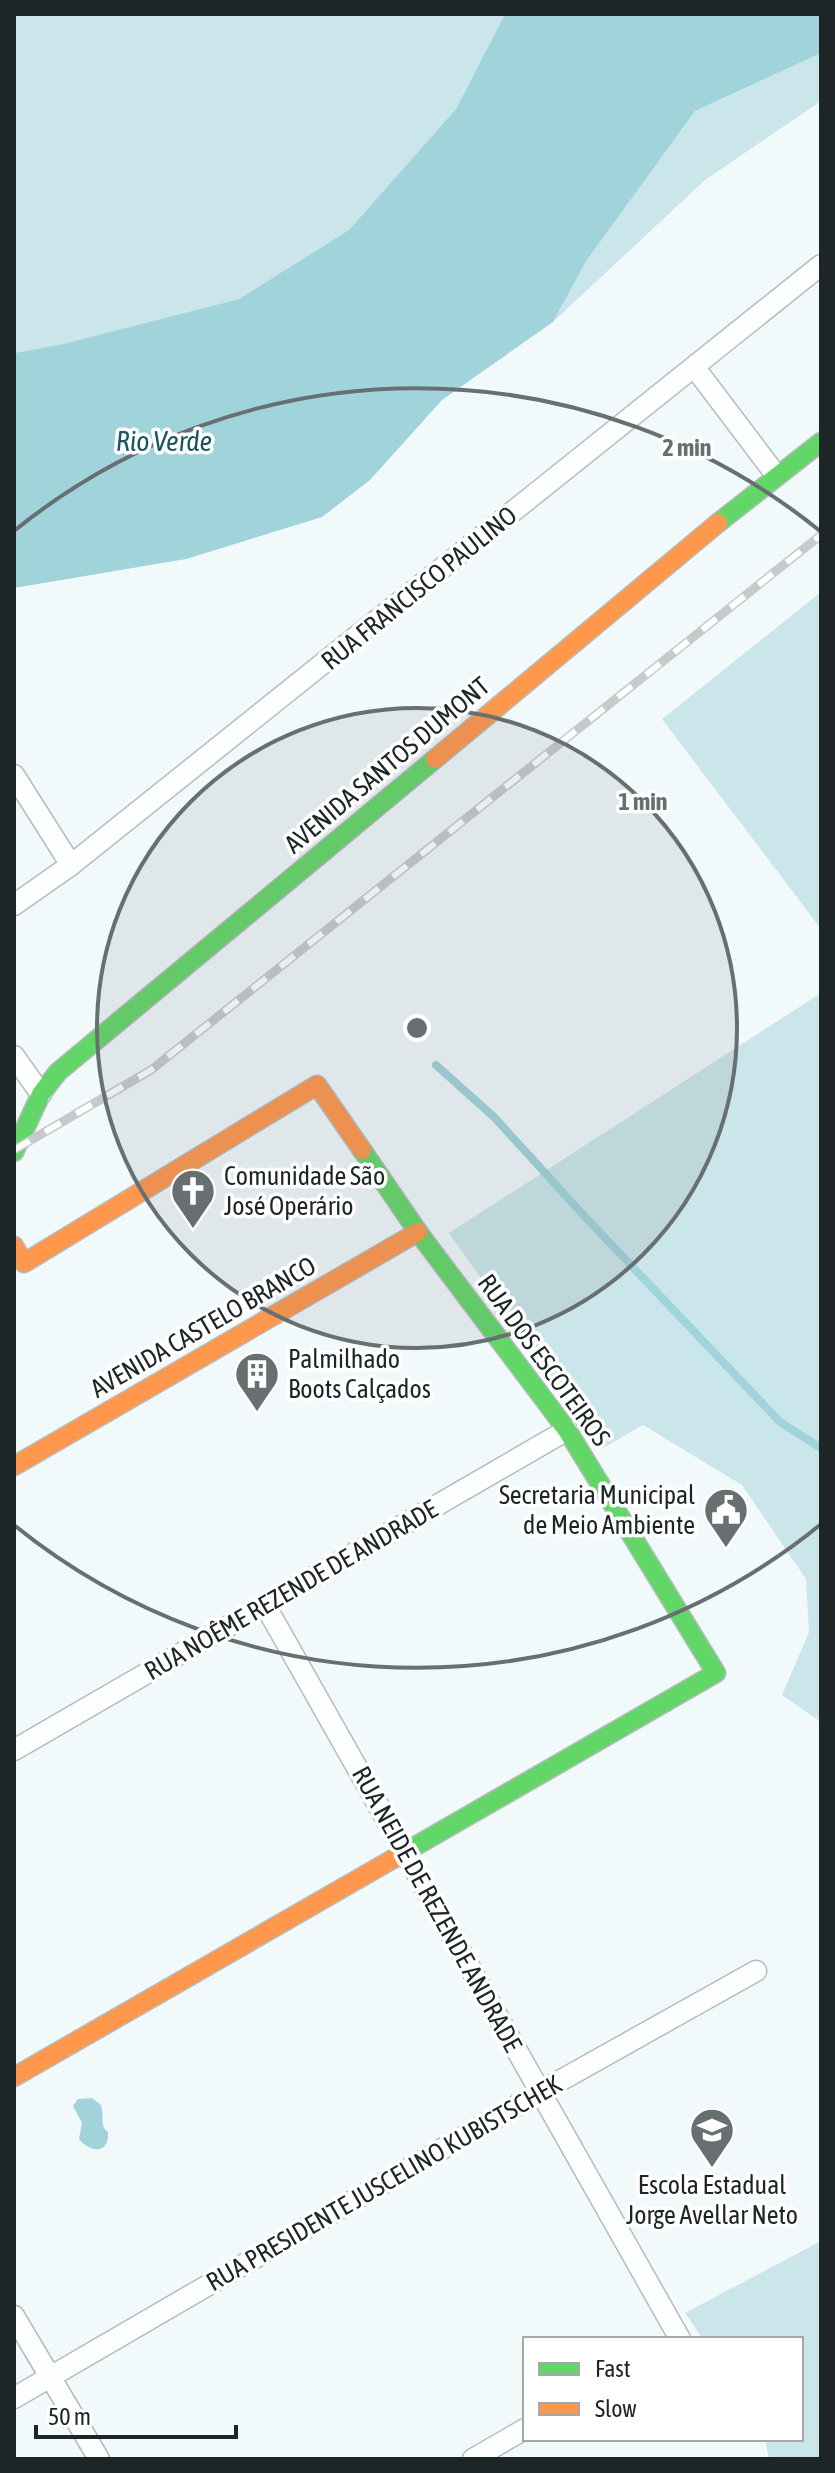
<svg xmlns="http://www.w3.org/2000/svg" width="835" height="2473" font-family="'Asap Condensed',sans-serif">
	<rect width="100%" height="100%" fill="#f1f9fb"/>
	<g fill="#cae6ea">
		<polygon points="14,14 505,14 456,109 349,230 239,299 63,344 14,353"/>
		<polygon points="821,53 821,101 705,180 553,322 585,261 695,111"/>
		<polygon points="821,592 821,929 662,719"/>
		<polygon points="821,993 821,1722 782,1695 809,1632 806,1579 742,1485 643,1425 601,1449 449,1233"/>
		<polygon points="821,2241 821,2459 769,2459 765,2439 801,2439 801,2339 703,2339 685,2313"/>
	</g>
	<g fill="#a0d3da">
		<polygon points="505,14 821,14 821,53 695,111 586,261 553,322 442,400 370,480 322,517 186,559 14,588 14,353 63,344 239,299 349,230 456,109"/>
		<path d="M92,2098L101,2105C103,2112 102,2118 103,2125C105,2133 109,2128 108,2137C106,2156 87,2150 79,2139L82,2123L73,2106L78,2099Z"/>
	</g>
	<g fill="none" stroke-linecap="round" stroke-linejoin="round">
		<polyline stroke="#a0d3da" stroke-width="8" points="436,1065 494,1117 588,1220 780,1422 821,1448"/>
		<g stroke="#b6bcbe" stroke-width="23">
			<g id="street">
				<polyline points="695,368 776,475"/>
				<polyline points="14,775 71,865"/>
				<polyline points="14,905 71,865 821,265"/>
				<polyline points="14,1056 41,1094"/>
				<polyline points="265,1605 680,2339"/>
				<polyline points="14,1750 567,1430"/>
				<polyline points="14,2316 99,2459"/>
				<polyline points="14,2398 540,2092 756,1971"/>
				<polyline points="473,2459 525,2429"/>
			</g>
		</g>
		<g stroke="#b6bcbe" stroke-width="21">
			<g id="fast">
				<polyline points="718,523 821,442"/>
				<polyline points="362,1150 418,1232 567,1430 716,1673 393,1859"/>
				<polyline points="14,1152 41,1094 58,1072 435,759"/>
			</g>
		</g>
		<g stroke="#b6bcbe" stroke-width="21">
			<g id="slow">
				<polyline points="435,759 718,523"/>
				<polyline points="14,1246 24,1263 317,1085 362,1150"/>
				<polyline points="14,1466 418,1232"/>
				<polyline points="14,2077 393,1859"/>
			</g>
		</g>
		<use href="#street" stroke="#fdfefe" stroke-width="20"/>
		<use href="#fast" stroke="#63d668" stroke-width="18"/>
		<use href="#slow" stroke="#ff974d" stroke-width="18"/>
		<g stroke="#c7c9ca" stroke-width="9">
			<polyline id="rail" points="14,1150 151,1070 821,535"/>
		</g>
		<use href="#rail" stroke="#fff" stroke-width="6" stroke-dasharray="18" stroke-linecap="butt"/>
	</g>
	<circle cx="417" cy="1028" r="320" fill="#686f71" fill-opacity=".12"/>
	<g fill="none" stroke="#686f71" stroke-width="4">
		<circle cx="417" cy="1028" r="320"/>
		<path d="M820 1525A640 640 0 0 1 14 1525M14 531A640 640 0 0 1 820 531"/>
	</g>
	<defs>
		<g id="church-pin" transform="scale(2.3)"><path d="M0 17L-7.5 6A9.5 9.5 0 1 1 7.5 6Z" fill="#686f71" stroke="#fff"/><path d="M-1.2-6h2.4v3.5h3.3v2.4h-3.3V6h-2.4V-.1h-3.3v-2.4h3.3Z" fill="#fff"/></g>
		<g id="building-pin" transform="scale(2.3)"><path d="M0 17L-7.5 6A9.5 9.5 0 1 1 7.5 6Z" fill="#686f71" stroke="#fff"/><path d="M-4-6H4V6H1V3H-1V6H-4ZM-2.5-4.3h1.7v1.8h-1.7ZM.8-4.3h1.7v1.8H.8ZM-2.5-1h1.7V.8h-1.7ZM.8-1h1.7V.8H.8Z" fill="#fff"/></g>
		<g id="civic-pin" transform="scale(2.3)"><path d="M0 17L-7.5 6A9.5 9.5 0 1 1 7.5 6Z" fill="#686f71" stroke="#fff"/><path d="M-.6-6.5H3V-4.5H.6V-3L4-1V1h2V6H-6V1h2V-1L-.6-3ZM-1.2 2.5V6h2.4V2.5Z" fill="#fff"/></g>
		<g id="school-pin" transform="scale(2.3)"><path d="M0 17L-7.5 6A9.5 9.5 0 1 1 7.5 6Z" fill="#686f71" stroke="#fff"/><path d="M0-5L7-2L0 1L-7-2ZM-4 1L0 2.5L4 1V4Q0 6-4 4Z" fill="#fff"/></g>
	</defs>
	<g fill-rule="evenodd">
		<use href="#church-pin" x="193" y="1191"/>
		<use href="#building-pin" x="257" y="1374"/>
		<use href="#civic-pin" x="726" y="1510"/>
		<use href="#school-pin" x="712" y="2130"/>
	</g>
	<g text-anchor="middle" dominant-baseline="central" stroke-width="7" stroke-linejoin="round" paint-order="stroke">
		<g font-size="26" fill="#1e2526" stroke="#fff">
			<text transform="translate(419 588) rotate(-39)">RUA FRANCISCO PAULINO</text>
			<text transform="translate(387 765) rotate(-40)">AVENIDA SANTOS DUMONT</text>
			<text transform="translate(203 1327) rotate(-30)">AVENIDA CASTELO BRANCO</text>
			<text transform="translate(544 1360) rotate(54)">RUA DOS ESCOTEIROS</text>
			<text transform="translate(291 1590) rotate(-30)">RUA NOÊME REZENDE DE ANDRADE</text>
			<text transform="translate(437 1909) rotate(61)">RUA NEIDE DE REZENDE ANDRADE</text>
			<text transform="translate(384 2183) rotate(-30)">RUA PRESIDENTE JUSCELINO KUBISTSCHEK</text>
		</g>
		<g font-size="26" fill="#1e2526" stroke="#fff" text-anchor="start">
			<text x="224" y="1176">Comunidade São<tspan x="224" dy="30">José Operário</tspan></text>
			<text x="288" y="1359">Palmilhado<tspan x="288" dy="30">Boots Calçados</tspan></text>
			<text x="695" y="1495" text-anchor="end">Secretaria Municipal<tspan x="695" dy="30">de Meio Ambiente</tspan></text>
			<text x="712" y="2185" text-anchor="middle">Escola Estadual<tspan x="712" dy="30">Jorge Avellar Neto</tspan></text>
		</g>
		<g font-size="28" font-style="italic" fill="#1a565d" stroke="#fff">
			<text x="164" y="441">Rio Verde</text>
		</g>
	</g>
	<circle cx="417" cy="1028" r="12" fill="#686f71" stroke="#fff" stroke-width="4"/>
	<g font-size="24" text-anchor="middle" font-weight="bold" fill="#686f71" stroke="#fff" stroke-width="7" stroke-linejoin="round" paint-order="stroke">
		<text x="687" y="456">2 min</text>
		<text x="643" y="810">1 min</text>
	</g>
	<rect width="835" height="2473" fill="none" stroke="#1e2526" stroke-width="32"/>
	<rect x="523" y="2337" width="280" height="104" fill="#ffffff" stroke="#a5a8a8" stroke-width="2"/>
	<rect x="539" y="2363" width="40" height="12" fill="#63d668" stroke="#a5a8a8" stroke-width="2"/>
	<text x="595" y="2377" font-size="24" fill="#1e2526">Fast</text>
	<rect x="539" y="2403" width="40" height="12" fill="#ff974d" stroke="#a5a8a8" stroke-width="2"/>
	<text x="595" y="2417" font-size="24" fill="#1e2526">Slow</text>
	<path d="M36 2425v12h200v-12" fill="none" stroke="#1e2526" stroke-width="4"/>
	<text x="48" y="2425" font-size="24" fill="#1e2526" stroke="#ffffff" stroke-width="6" paint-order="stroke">50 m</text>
</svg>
